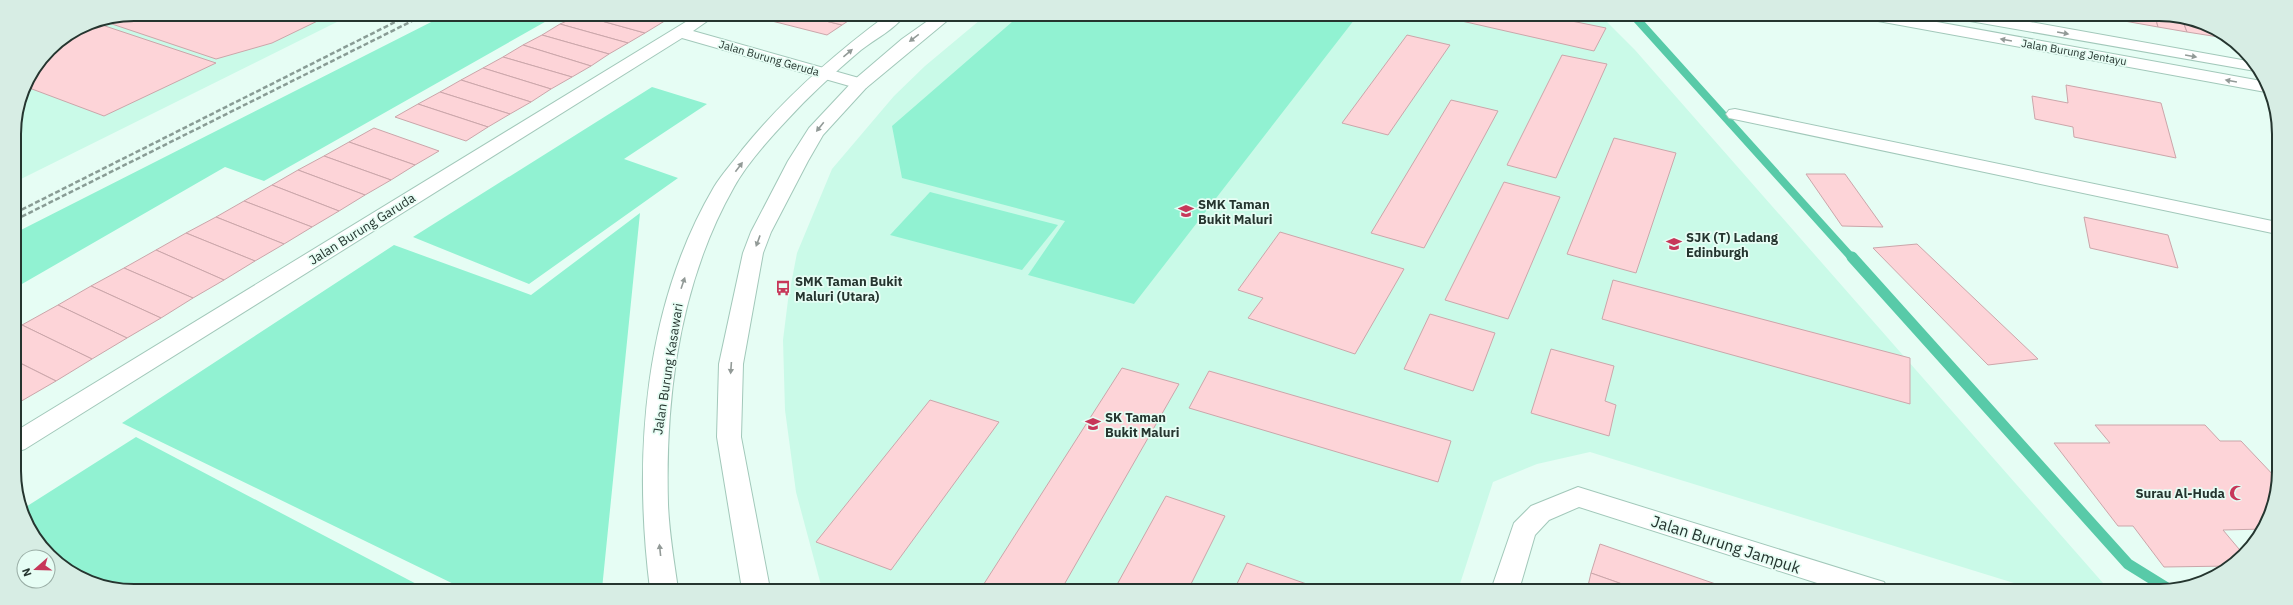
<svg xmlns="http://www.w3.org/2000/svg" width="2293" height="605" font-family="'IBM Plex Sans',sans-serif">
	<rect width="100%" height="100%" fill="#e6fdf4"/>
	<g fill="#cafae8">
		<polygon points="134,14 353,14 15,182 14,126 23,88 49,49 88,23"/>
		<polygon points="986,15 1601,16 1635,50 2110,591 2040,591 1590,452 1537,464 1493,482 1458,590 822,589 796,492 785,410 783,340 788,300 797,253 832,169 894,96 925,66"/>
	</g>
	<g fill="#91f2d2">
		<polygon points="447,14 559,14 264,181 225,167 15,288 15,233"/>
		<polygon points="1020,15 1358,15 1134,304 1028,275 1065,221 902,178 892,126"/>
		<polygon points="652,87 707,104 624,159 678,178 529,284 413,237"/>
		<polygon points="930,192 1058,225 1022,270 890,235"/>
		<polygon points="640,213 602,589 464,589 122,423 394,245 531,295"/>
		<path d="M136,437L426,589H110C99,584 86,581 75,576C50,564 30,535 21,510Z"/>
	</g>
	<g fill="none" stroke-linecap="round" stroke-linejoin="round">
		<polyline stroke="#58caa8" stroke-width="8" points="1634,16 1852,258"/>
		<polyline stroke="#58caa8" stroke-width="11" points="1852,257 2128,564 2170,590"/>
	</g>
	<g fill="#fdd4d8" stroke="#cba6aa">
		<polygon points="134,14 332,14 272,43 216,59 106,22 116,17"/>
		<polygon points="580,15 645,33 628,43 560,24"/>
		<polygon points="580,15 634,15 663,22 645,33"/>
		<polygon points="634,15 675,15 663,22"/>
		<polygon points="765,15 801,15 842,25 827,35 760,18"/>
		<polygon points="801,15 857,15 842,25"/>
		<polygon points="1435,15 1547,16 1606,28 1594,51"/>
		<polygon points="2101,16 2128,16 2130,22 2101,17"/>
		<polygon points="2128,16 2155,16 2158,27 2130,22"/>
		<polygon points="2155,16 2181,16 2187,32 2158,27"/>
		<polygon points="2181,16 2219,30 2225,38 2187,32"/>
		<polygon points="93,22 216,63 104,116 24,86 49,49 88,23"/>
		<polygon points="560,24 628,43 609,54 542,35"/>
		<polygon points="542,35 609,54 591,66 523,45"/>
		<polygon points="1407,35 1450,45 1388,135 1342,123"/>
		<polygon points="523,45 591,66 572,77 503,57"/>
		<polygon points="1562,55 1607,64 1556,178 1507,165"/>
		<polygon points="503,57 572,77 551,89 483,68"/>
		<polygon points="483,68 551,89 531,102 461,80"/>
		<polygon points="461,80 531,102 510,114 440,92"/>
		<polygon points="2066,85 2161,103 2176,158 2074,137 2073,127 2035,119 2032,96 2068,103"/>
		<polygon points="440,92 510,114 488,127 418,104"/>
		<polygon points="1451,100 1498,111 1424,248 1371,233"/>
		<polygon points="418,104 488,127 466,141 395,117"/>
		<polygon points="374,128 439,151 415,165 349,142"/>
		<polygon points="1614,138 1676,153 1636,273 1567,254"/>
		<polygon points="349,142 415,165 391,180 324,156"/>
		<polygon points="324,156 391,180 365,195 298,170"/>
		<polygon points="298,170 365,195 339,211 272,185"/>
		<polygon points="1806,174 1845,174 1883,227 1842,226"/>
		<polygon points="1504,182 1560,197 1508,319 1445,300"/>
		<polygon points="272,185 339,211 312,227 244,201"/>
		<polygon points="244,201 312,227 284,244 216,217"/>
		<polygon points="216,217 284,244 255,261 186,233"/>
		<polygon points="2084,217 2168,235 2178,268 2090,248"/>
		<polygon points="1280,232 1404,269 1355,354 1248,318 1263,298 1238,290"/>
		<polygon points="186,233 255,261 224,280 156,250"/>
		<polygon points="1917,244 2038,359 1988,365 1873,248"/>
		<polygon points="156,250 224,280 193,298 124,268"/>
		<polygon points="124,268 193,298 161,318 91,286"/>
		<polygon points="1613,280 1910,358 1910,404 1602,319"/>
		<polygon points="91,286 161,318 127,338 58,305"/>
		<polygon points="58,305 127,338 92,359 22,325"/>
		<polygon points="1430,314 1495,333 1473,391 1404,369"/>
		<polygon points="22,325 92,359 56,381 16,361 15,329"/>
		<polygon points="1551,349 1614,366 1605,401 1616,405 1609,436 1531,413"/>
		<polygon points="16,361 56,381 18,403 16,402"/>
		<polygon points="1122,368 1179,384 1061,590 980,590"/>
		<polygon points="1209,371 1451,441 1438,482 1189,408"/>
		<polygon points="930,400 999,422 891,570 816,542"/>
		<polygon points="2095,425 2205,425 2220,441 2241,441 2277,479 2277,495 2264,529 2223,530 2244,555 2230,566 2164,567 2133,526 2118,526 2054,443 2110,443"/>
		<polygon points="1166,496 1225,516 1188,590 1114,590"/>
		<polygon points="1600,544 1733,590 1639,590 1591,573"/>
		<polygon points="1247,563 1318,588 1318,590 1234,590"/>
		<polygon points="1591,573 1639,590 1587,590"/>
	</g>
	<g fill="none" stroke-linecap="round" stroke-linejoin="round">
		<g stroke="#a2c8ba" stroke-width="2">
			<g id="minor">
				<polygon points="697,15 716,15 693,31 866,80 869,84 866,88 860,89 682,38 25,449 16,452 16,431"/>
				<polygon points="1735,109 2277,222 2277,234 1729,118 1726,114 1729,110"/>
				<polygon points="1578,487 1874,579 1884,582 1888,590 1839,590 1579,507 1549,520 1535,535 1519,590 1491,590 1514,523 1531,506"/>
			</g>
		</g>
		<g stroke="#a2c8ba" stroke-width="2">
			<g id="tertiary">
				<path d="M887,15H905C895,29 875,39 861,50C835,72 810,95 787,120C769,139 746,165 734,187C680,282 665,396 668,504C669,532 674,561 678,589H650C633,455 644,306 714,187C722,174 733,162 742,150C784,98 833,55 887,15Z"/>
				<polygon points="936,15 954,15 866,88 823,135 808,161 771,232 763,253 743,364 741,437 770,589 742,589 717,437 719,364 743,253 751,232 788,161 809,128 854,80 902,39"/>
				<polygon points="1870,16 1904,16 2267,82 2271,93 1878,21 1872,19"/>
				<polygon points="1962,16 1997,16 2253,62 2261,72 1970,21 1964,19"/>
			</g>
		</g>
		<use href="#minor" fill="#fff" fill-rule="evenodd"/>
		<use href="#tertiary" fill="#fff" fill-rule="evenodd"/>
		<g stroke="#899c95" stroke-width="2.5" stroke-dasharray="5 2.5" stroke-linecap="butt">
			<polyline points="15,213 411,14"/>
			<polyline points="15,220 426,14"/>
		</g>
	</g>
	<defs><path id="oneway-solid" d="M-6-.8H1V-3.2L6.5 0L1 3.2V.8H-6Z"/></defs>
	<g fill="#929a97">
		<use href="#oneway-solid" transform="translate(2063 33) rotate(10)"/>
		<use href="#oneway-solid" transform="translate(914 38) rotate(143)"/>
		<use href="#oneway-solid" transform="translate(2006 40) rotate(-170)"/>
		<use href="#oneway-solid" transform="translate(848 53) rotate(-40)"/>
		<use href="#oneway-solid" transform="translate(2191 56) rotate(10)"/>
		<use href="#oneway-solid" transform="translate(2231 81) rotate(-170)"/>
		<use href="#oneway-solid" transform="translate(820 127) rotate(129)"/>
		<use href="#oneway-solid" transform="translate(739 167) rotate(-53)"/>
		<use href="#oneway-solid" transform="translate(758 241) rotate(110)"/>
		<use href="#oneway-solid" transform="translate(683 283) rotate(-71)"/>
		<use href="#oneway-solid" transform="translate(731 368) rotate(94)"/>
		<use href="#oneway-solid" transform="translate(660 550) rotate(-96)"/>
	</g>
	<defs>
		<g id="school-bare" transform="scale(1.2)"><path d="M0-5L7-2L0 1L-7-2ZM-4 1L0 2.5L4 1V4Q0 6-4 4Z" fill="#c73759" stroke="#e6fdf4" stroke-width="2.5" paint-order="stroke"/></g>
		<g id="bus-bare" transform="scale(1.2)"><path d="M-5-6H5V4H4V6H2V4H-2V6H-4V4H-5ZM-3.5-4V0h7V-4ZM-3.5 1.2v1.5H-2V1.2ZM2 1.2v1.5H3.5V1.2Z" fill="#c73759" stroke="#e6fdf4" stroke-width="2.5" paint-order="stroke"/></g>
		<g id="mosque-bare" transform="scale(1.2)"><path d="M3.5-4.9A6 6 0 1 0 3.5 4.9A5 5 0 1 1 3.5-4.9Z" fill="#c73759" stroke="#e6fdf4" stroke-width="2.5" paint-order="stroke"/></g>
	</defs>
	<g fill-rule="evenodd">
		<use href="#school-bare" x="1186" y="211"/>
		<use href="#school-bare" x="1674" y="244"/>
		<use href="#bus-bare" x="783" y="288"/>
		<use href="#school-bare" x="1093" y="424"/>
		<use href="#mosque-bare" x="2237" y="493"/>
	</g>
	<g text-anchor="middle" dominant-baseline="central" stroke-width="3.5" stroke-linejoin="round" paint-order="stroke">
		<g font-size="11" fill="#25352f" stroke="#e6fdf4">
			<text transform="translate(2074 52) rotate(10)">Jalan Burung Jentayu</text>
			<text transform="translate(769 58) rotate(16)">Jalan Burung Geruda</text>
		</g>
		<g font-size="13" font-weight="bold" fill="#25352f" stroke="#e6fdf4" text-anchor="start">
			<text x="1198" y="204">SMK Taman<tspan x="1198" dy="15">Bukit Maluri</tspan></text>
			<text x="1686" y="237">SJK (T) Ladang<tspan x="1686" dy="15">Edinburgh</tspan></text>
			<text x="795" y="281">SMK Taman Bukit<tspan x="795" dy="15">Maluri (Utara)</tspan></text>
			<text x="1105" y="417">SK Taman<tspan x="1105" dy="15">Bukit Maluri</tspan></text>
			<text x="2225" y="493" text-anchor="end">Surau Al-Huda</text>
		</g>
		<g font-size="13" fill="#25352f" stroke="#e6fdf4">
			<text transform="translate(362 229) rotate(-32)">Jalan Burung Garuda</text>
			<text transform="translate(668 369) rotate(-81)">Jalan Burung Kasawari</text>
		</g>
		<g font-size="16" fill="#25352f" stroke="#e6fdf4">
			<text transform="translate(1726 544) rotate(18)">Jalan Burung Jampuk</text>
		</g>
	</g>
	<path d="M0 0H2293V605H0ZM134 21H2159A113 113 0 0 1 2272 134V471A113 113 0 0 1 2159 584H134A113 113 0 0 1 21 471V134A113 113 0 0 1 134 21Z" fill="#d7ede4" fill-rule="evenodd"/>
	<path fill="none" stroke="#25352f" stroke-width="2" d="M134 21H2159A113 113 0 0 1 2272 134V471A113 113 0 0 1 2159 584H134A113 113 0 0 1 21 471V134A113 113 0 0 1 134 21Z"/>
	<g transform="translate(36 569) rotate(250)"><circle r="19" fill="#e6fdf4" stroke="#99ada5"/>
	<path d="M0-3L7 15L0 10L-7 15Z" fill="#c73759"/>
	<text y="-6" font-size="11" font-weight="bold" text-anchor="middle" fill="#25352f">N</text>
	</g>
</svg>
